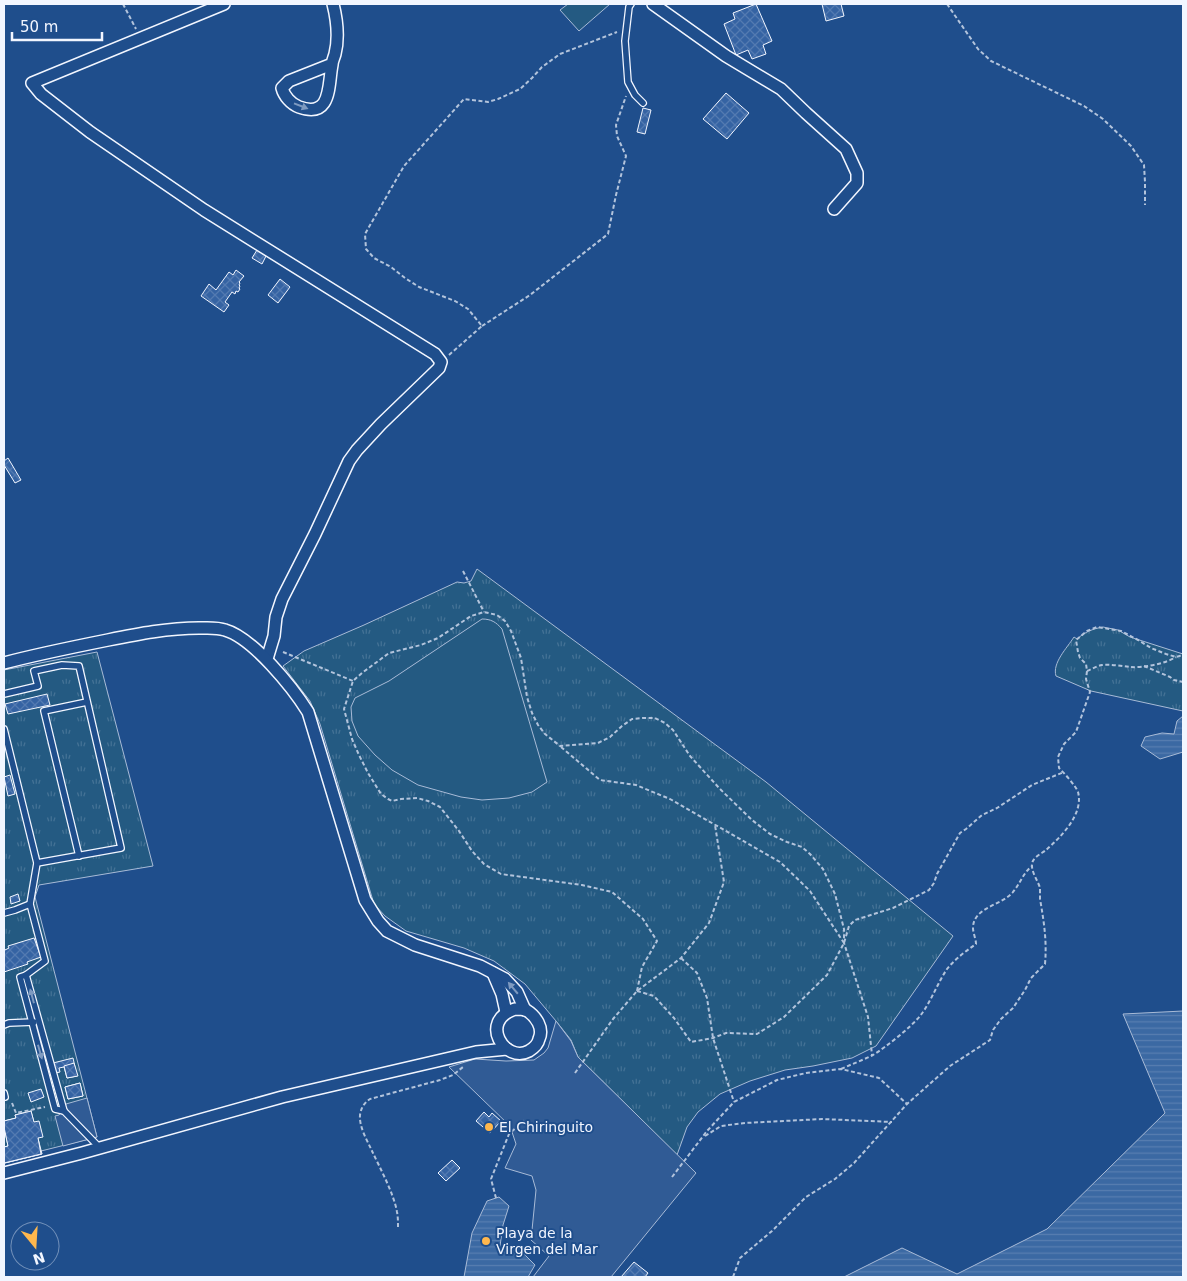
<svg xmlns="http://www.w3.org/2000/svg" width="1187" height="1281" font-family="'DejaVu Sans',sans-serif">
	<defs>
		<pattern id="grass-tufts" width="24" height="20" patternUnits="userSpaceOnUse" patternTransform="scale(1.25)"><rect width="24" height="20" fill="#245a82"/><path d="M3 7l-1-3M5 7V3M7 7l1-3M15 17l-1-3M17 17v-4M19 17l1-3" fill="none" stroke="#447295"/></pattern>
		<pattern id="water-rules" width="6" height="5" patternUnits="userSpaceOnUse" patternTransform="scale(1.25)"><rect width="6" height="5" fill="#3b69a3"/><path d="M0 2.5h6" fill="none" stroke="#587fb1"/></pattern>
		<pattern id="building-cross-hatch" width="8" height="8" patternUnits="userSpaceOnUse" patternTransform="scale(1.25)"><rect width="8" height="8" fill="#3563a3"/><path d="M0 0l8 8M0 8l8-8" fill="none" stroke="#537ab1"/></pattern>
	</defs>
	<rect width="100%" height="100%" fill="#1f4e8c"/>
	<g fill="url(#grass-tufts)" stroke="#a8bbd7">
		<polygon points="477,569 766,782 953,936 876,1046 852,1058 813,1066 785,1070 750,1081 720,1094 698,1112 687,1127 677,1155 578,1057 571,1040 556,1021 525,984 494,961 464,948 406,931 385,916 374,904 320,724 310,701 283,666 304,651 364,625 457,582 464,583 471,581"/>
		<path d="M1103,627L1118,630L1130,637L1183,654V711L1091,691L1056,676C1052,663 1067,648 1074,637L1077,639C1085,632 1092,629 1103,627Z"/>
		<polygon points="97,652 153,866 39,885 35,897 97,1137 41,1151 42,1154 4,1163 4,670"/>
	</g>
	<g fill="#245a82" stroke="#a8bbd7">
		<polygon points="568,4 610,4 579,31 560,10"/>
		<path d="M482,619C491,619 496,622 502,629L547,782L532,792L509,798L482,800L461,797L418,785L392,770L375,755L358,736L352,721L351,707L355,698L389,681Z"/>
	</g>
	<g fill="#305b95" stroke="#a8bbd7">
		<polygon points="556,1021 571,1041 578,1057 696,1173 611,1277 533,1277 549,1256 531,1240 536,1190 532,1176 505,1168 516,1144 510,1126 449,1067 475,1059 506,1061 534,1060 544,1053 548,1048"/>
		<polygon points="87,1098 97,1137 63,1146 55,1116 59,1115 66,1104"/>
	</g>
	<g fill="url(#water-rules)" stroke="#a8bbd7">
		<polygon points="1183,716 1183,752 1160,759 1141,746 1145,737 1162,733 1174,734 1177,721"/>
		<polygon points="1183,1011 1183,1277 844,1277 902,1248 957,1274 1047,1229 1165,1113 1123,1014"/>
		<polygon points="499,1197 509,1206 503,1225 499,1253 519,1249 535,1265 528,1277 464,1277 472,1233 487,1201"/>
	</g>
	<g fill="url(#building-cross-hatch)" stroke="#f2f6ff">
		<polygon points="756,4 772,41 763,45 766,54 752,59 748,50 736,55 724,24 735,19 733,13"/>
		<polygon points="822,4 841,4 844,16 826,21"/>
		<polygon points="726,93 749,113 727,139 703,119"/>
		<polygon points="643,108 651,110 645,134 637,132"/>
		<polygon points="257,250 266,256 262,264 252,258"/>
		<polygon points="236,270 244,276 239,282 240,283 239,285 240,286 239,288 240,289 238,292 236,291 235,294 232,292 225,302 229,305 224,312 201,296 209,284 216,290 229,272 233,275"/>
		<polygon points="280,279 290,287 278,303 268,295"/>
		<polygon points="8,458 21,480 15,483 4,465 4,461"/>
		<polygon points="47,694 50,705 8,714 5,704"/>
		<polygon points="10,775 15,794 8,796 4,777"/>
		<polygon points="18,894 20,901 11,904 10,897"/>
		<polygon points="34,938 41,957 27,962 28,964 4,972 4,947 5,950 9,948 8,946"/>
		<polygon points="73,1058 77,1076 67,1078 64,1067 59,1068 60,1072 56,1073 53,1063"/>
		<polygon points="74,1063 78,1076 67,1078 64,1066"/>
		<polygon points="80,1083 83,1096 68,1099 65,1087"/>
		<polygon points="80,1083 83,1096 68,1099 65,1087"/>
		<polygon points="41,1089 44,1097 31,1102 28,1093"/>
		<polygon points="31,1111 42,1154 5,1163 4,1147 8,1146 4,1127 4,1121 16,1118 15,1115"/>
		<polygon points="31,1111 34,1122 39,1121 43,1137 38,1138 41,1154 4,1163 4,1147 8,1146 4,1127 4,1121 16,1118 15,1115"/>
		<polygon points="484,1112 489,1117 492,1113 501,1121 490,1133 476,1121"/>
		<polygon points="452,1160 460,1168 446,1181 438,1173"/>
		<polygon points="634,1262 648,1273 645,1277 621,1277"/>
	</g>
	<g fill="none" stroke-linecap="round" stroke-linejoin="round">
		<g stroke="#f2f6ff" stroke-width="8">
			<g id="lane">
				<polyline points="631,4 629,7 625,41 628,82 635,95 643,103"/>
				<polyline points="4,694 38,686 34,671 62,665 79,666 121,848 37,863"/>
				<polyline points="4,729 37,863 30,904 45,961 26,975 20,977 55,1109 64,1111 100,1148"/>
				<polyline points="79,856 44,711 87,702"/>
				<polyline points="4,913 15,910 30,904"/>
				<polyline points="26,975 64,1111"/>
				<polyline points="4,1025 9,1023 34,1022"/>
				<polyline points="4,1093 5,1097"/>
			</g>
		</g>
		<g stroke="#f2f6ff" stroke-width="14">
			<g id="street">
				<polyline points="224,4 32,83 41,94 90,132 204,210 435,354 441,362 439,368 381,424 357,450 349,461 315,534 282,599 276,617 274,636 267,659"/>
				<polyline points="653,4 726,56 781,89 806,113 846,149 857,173 857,183 834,209"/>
				<path d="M332,64L289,81L282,88C284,96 291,104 299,107C332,119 328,85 332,65C332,61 334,58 335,54C339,38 337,20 333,4"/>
				<path d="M4,663C38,654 73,647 108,640C138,634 168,628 199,628C207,628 217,627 225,630C253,638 293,688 308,712L365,900L378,921L387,931L415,945L480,966L505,979L517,992L525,1010"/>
				<polyline points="493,973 502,994 506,1012"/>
				<path d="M515,1009C518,1009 523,1009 526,1010C536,1016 544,1028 539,1039C538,1044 534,1048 529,1051C505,1064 478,1021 515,1009Z"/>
				<polyline points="4,1173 82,1153 282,1097 476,1052 507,1049"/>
			</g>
		</g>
		<g stroke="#b3c4dc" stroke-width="2" stroke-dasharray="4 2.5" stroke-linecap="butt">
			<polyline points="123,4 136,29"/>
			<polyline points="947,4 978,49 991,61 1084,106 1103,119 1131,146 1144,165 1145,182 1145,205"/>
			<polyline points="482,326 530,295 608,234 616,195 626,156 617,136 616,125 626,96"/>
			<polyline points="449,355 482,326 468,309 455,301 419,287 405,278 391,267 374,258 366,249 365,234 404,166 464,99 488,102 498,99 520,89 532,78 542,67 560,54 617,32"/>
			<polyline points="463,571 484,612"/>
			<polyline points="283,652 353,681"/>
			<polyline points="1144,666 1170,677 1174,680 1183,682"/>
			<path d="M1087,671C1092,669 1097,666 1102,665C1111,664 1121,666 1130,667C1143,668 1165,664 1176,657"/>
			<polyline points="561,747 600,780 636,785 670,799 780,862 810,891 844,943"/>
			<polyline points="681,958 697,973 707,998 713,1038 734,1102"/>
			<polyline points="637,991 642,967 657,941 643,919 612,892 582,885 501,874 484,864 472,851 459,831 440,807 428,801 417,798 401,799 392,801 388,799 381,794 368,773 359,755 352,739 344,709 353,681 362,673 389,653 421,645 438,638 471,616 484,612 497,615 505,621 511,631 521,658 527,697 532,713 538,725 545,734 560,746 598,743 610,737 622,726 632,719 643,718 655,718 665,723 673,730 690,756 720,789 752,820 770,834 787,842 802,847 810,854 823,869 835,894 844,929 844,943 868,1017 872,1055"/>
			<polyline points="637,991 654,996 674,1018 691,1042 713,1038 726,1033 757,1034 784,1017 827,975 844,943 849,926 855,920 893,908 929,890 934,883 937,874 960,833 966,829 982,815 997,808 1032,785 1064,772"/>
			<path d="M841,1069C852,1064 863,1060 873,1055C886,1047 910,1028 920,1016C931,1002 937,984 947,969C955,959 966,951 976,944C976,939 973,933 973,928C973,907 1003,905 1013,892C1020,884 1023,873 1032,866"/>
			<polyline points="575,1073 613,1019 637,991 681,958 709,923 724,882 715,825"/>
			<polyline points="12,1103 16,1113 45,1107"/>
			<polyline points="705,1136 721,1126 745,1123 822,1119 892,1122"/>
			<polyline points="672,1177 707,1131 734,1102 777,1080 806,1073 841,1069 879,1078 907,1104"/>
			<polyline points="496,1198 491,1179 509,1134 526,1119"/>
			<path d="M398,1227C398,1222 398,1217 397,1212C394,1194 380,1168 372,1151C367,1140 359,1127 360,1115C361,1108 364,1103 370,1099L440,1080L453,1075L463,1067"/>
			<path d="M733,1277L740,1258L772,1231L806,1197L835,1179L854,1163L907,1104L950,1066L990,1040L993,1030L1001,1019L1013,1008L1025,990L1031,978L1045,964C1047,941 1044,922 1040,899C1040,895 1040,891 1040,888C1038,881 1032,873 1032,866C1031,858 1041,854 1046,850C1061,837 1084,814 1078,792C1076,786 1064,773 1059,768L1058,757L1064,744L1076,732L1090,692L1086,679L1087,671L1086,664L1080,658L1078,652L1076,640L1087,631L1097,627L1121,631L1138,640L1151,648L1166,654L1176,657L1183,655"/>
		</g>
		<use href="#lane" stroke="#1f4e8c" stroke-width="5.5"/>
		<use href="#street" stroke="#1f4e8c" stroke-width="11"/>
	</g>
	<defs><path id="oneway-solid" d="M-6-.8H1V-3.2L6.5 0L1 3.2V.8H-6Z" transform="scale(1.25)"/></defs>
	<g fill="#7e9ac0">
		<use href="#oneway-solid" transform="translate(301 106) rotate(21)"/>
		<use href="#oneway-solid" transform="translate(513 988) rotate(-130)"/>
		<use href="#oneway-solid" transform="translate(32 996) rotate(-105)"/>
		<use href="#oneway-solid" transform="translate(40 1052) rotate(74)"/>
	</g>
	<g fill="#ffb74d" stroke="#1f4e8c" stroke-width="2">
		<circle cx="489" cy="1127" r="5"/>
		<circle cx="486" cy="1241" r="5"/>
	</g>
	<g text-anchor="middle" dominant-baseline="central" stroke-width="4" stroke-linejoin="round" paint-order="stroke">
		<g font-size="14" fill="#f2f6ff" stroke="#1f4e8c" text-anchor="start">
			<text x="499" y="1127">El Chiringuito</text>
			<text x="496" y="1233">Playa de la<tspan x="496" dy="16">Virgen del Mar</tspan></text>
		</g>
	</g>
	<rect width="1187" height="1281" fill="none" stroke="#f2f6ff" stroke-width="10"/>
	<g transform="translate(35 1246) rotate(162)"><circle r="24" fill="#1f4e8c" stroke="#7391ba"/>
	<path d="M0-4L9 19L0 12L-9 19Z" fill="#ffb74d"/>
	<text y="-8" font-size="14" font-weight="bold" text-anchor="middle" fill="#f2f6ff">N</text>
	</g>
	<path d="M12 32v8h90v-8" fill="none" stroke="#f2f6ff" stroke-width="2.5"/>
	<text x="20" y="32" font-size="15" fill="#f2f6ff" stroke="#1f4e8c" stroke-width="4" paint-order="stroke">50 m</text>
</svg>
